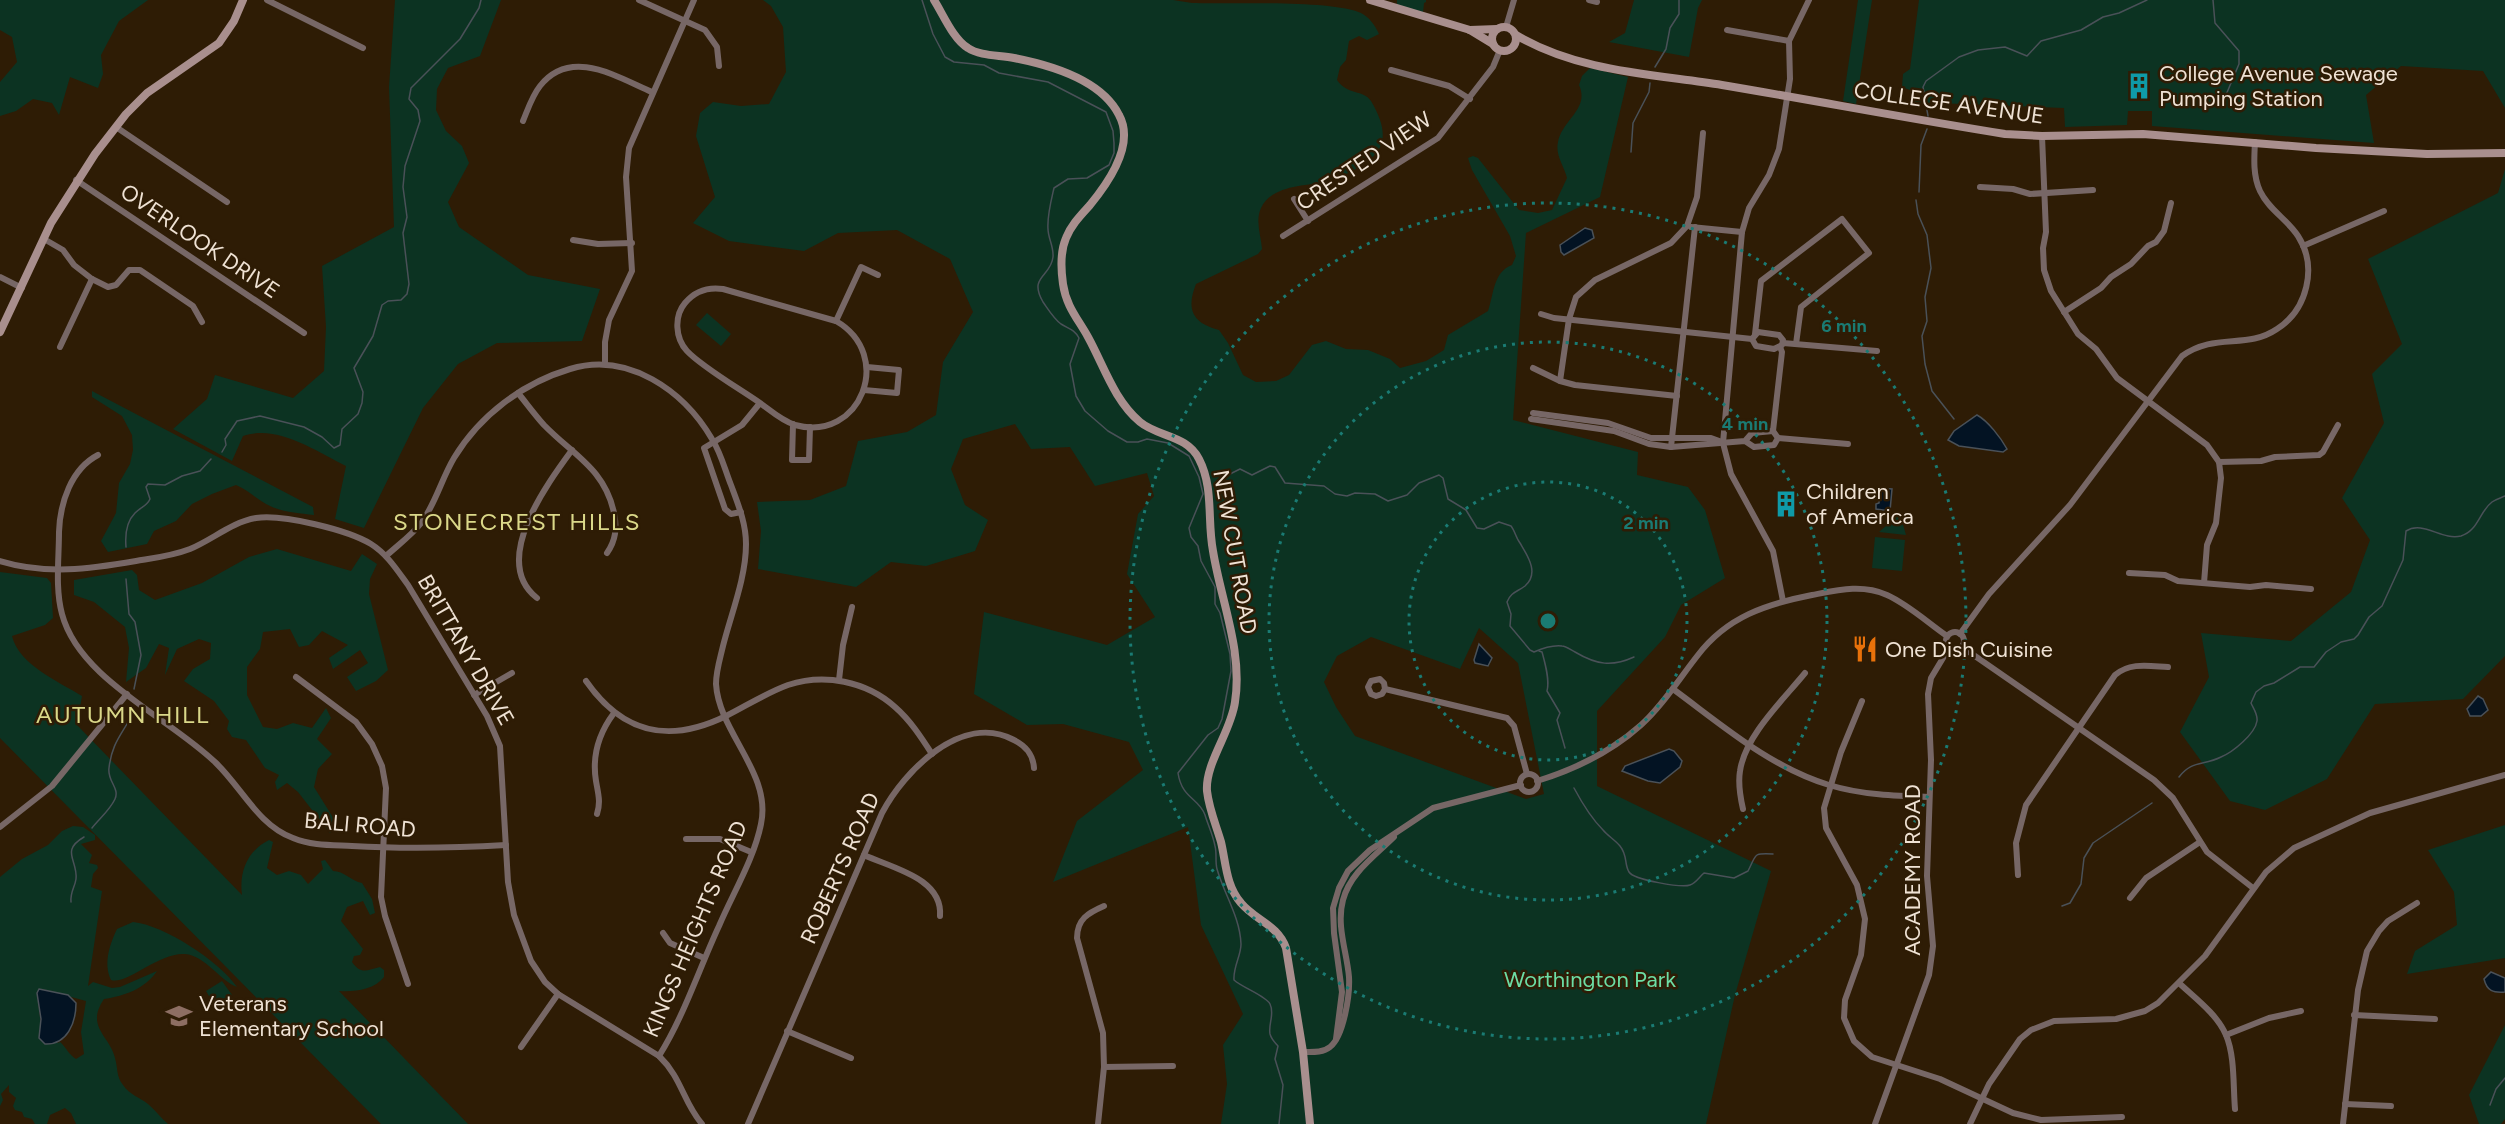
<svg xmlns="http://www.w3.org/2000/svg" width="2505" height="1124" font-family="Figtree,sans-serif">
	<rect width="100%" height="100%" fill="#2e1c05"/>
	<g fill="#0c3322" fill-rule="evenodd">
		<polygon points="0,0 148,0 119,21 101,55 103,74 98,88 70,77 59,115 52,103 33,99 16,111 0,116 0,82 17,62 12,37 0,30"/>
		<path d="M395,0H501L480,56L448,68L437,89L436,110L446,131L462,146L469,163L448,202L459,227L528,275L600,289L582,341L497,343L458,364L423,408L364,528L335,519L346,466C315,451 278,424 243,436L232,461L173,429L207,399L215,375L293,398L324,371L326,327L322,266L394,227L389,87Z"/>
		<path d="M763,0H1173L1192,3C1228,4 1333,0 1361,13C1369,17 1375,25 1379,34L1367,40L1359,36L1349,41L1346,60L1340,67L1337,80C1348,96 1363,89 1371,101C1391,135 1386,154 1352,171C1344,175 1335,180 1326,182C1305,186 1272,185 1261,208C1255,221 1261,235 1262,249L1258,254L1196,284C1186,309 1192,323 1219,330L1228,343L1243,375L1256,382L1276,381L1289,375L1312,345L1326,341L1346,349L1368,350L1390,359L1400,368L1426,361L1444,350L1448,335L1488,311C1494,294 1493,272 1512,265L1516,256L1510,236L1472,170L1468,158L1473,156L1478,158L1519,210L1538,213L1552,210L1567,178C1564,166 1555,155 1558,142C1562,120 1590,109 1579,85L1582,76L1590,68L1628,77L1600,197L1526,233L1513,420L1638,452L1637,475L1688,487L1705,510L1725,578L1681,605L1665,637L1597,711V786L1771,871L1735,995L1706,1124H1221L1227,1084L1223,1045L1243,1014L1201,925L1188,827L1053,882L1077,821L1143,770L1129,742L1063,724L1027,725L974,694L984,612L1107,645L1155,617L1127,574L1138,514L1154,496L1147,473L1095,486L1070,447L1031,449L1015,424L963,439L951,469L965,505L988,520L975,551L926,566L891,562L856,587L758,569L761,531L757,502L810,500L846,486L858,441L907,432L936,415L943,362L973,312L950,259L897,230L838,233L804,251L729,241L693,223L715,197L696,136L700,113L713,102L741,106L769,104L786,72L783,27L771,6ZM1479,628L1518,663L1544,794L1526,799L1355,736L1336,707L1324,682L1337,656L1371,637L1460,669Z"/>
		<polygon points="1397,0 1426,0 1426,2 1424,3 1423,13 1397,5"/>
		<polygon points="1634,0 1702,0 1698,8 1689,57 1609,42 1625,33"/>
		<polygon points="1858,0 1872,0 1856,104 1843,101"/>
		<polygon points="1919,0 2505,0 2505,108 2483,71 2401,66 2366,95 2374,143 2152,126 2152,111 2128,111 2127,125 2065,127 2064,108 1910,102 1910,90 1902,87 1903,74 1910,69"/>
		<polygon points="2505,169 2505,656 2463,699 2375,704 2327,779 2265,810 2230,801 2180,732 2209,677 2201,633 2291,641 2351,592 2370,540 2342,498 2384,423 2372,374 2402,344 2368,259 2498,193"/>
		<polygon points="707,313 731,334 721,346 696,325"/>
		<path d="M92,391L313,507L314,515C297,513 280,512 266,504C255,498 248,490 236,485L212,494L192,504L176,521L154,531L147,544L108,552L101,541L116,513L119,483L130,464L133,450L132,435L122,416L92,397Z"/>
		<polygon points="1900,514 1906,535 1879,532"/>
		<polygon points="1875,537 1905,540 1902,571 1872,568"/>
		<polygon points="277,549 351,571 362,554 377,564 370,579 369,594 388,670 376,681 356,691 347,677 368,663 360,650 333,669 329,658 348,645 322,631 309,645 299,647 290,629 263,632 260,649 247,667 247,695 263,727 277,729 293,723 312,728 326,708 331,718 317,739 332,754 318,769 314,787 337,824 330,833 298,792 287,783 277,790 275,782 279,775 265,768 246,740 232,737 227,729 229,721 214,701 184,681 193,669 210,659 211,643 199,639 177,649 165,675 169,648 159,644 146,668 126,682 129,648 125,627 94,602 74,595 74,580 132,570 137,575 139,590 155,600 202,583 249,557"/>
		<path d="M0,572L47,578L51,583L53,618L45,625L12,636C19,665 58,681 82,696L77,725L242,895C239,872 247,851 269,840L273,842L267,868L277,875L289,871L301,875L308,884L323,869L321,861L325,860L333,871C344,871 351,881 362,883L372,899L375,913L370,915L363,901L347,907L341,921L363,949L360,955L354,956L352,962C361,975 367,970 380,967L384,970V977C374,990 354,992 339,991L468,1124H381L0,738Z"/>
		<polygon points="2505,825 2505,958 2407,974 2415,951 2457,925 2454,892 2428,850"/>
		<path d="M73,826L83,827L95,835V840L81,844L92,855L89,863L97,865L98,868L93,874L91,887L102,891L88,986L93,982L112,988L120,987L157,971C145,989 124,996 104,999C85,1027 110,1036 115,1058C118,1068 116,1076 123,1085C130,1095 139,1097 148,1104C155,1110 161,1118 168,1124H76L71,1113L65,1108L50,1115L47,1124H35L32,1119L24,1117L22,1112L15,1110L13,1106L16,1098L9,1092V1085L1,1094L3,1100L0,1106V877L22,859L48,845L62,831ZM42,989L86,1001L81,1032L84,1054L76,1059C69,1055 66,1047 60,1042L58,1043L41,1025L37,993Z"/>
		<path d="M133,922C164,925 219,961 237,987C219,980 206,956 185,954C159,952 127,985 111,980C103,963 110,944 117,929Z"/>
		<polygon points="222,981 232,995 215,1006 206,991"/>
		<polygon points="2505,1025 2505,1119 2501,1124 2479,1124 2469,1095"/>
	</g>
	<g fill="#031323" stroke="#4a5158" stroke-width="1.5">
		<polygon points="1585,228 1592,230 1594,238 1564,255 1561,252 1560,245"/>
		<path d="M1977,415C1988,421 2001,438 2007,449L2003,452L1959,446L1948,440L1954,431Z"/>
		<polygon points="1880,488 1892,489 1890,511 1876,509 1876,504 1879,503"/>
		<polygon points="1479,644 1492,658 1488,666 1475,663 1474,660"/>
		<polygon points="2478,696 2483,699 2488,710 2481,716 2470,716 2467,709"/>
		<polygon points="1669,749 1674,751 1682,761 1680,767 1660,783 1648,781 1622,771 1625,766"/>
		<path d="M2491,972L2505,978V992C2493,993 2487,991 2484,979Z"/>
		<path d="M39,989L68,995L76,1003C76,1023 67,1045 45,1044L39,1038L41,1019L37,993Z"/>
	</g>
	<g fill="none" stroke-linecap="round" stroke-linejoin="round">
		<g stroke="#4a5158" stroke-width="1.5">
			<path d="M922,0L933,34L945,57L954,62L984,65L999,73L1048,82L1106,112L1113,131L1114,143V153L1109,165L1087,178L1068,179L1054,188C1051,201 1047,216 1048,229C1048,238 1054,247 1053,257C1051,277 1028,276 1043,302C1048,309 1054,319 1061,324C1069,329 1074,329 1079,338L1070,364L1076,396L1085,411L1108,431L1127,442H1138L1147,439L1168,443L1189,456L1199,477L1203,494L1189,528L1191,537L1198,546L1201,561L1215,587V604L1220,613L1230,654L1231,671L1222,719L1218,728L1208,735L1178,773C1182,799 1199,798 1205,815C1208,825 1213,835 1215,846C1217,853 1215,862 1217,869C1224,894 1240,917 1241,944C1241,956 1233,967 1234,980C1243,988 1266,996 1270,1004C1275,1014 1268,1024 1270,1034C1271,1038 1275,1043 1278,1046L1275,1059L1283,1085L1279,1124"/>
			<polyline points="2213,0 2215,23 2239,51 2239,64 2223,102"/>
			<polyline points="1655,67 1666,49 1670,28 1679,14 1679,0"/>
			<polyline points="1928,116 1923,87 1926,81 1959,57 1978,50 2005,47 2027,56 2041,41 2081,30 2103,17 2119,13 2147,0"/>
			<polyline points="1631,152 1633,123 1649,92 1650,83"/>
			<polyline points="1919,192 1921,145 1927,129"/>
			<polyline points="1916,200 1918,214 1927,235 1931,268 1925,297 1927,321 1922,336 1925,364 1932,391 1954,419"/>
			<polyline points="222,452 226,445 225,439 237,421 260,416 304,427 322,437 334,448 340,445 342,429 358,414 362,403 363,392 354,368 373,336 382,305 388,301 401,300 407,294 409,284 403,233 407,217 403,187 405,166 420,121 418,110 409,99 411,88 460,39 479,8 481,0"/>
			<path d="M1214,475H1228L1240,469L1252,475L1270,466L1275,467L1285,483L1324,486L1335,494L1347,496L1355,493L1375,494L1388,501L1407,495L1419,483L1439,475L1443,478L1448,499L1466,510L1477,528L1484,529L1499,522L1511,526C1515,531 1516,538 1520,543C1527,555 1540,573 1525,586C1517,592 1511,592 1507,602L1511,614L1510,626L1530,650L1534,652C1543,648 1552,645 1562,646C1566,646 1571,650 1575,652C1597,665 1612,667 1634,657"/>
			<path d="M126,547C125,535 126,522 135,513C141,507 147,506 150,499L146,487L148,484L165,485L182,476L200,471L211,459"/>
			<polyline points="126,579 129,614 135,622 141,655 134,689"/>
			<path d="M1539,651L1542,652C1545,663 1550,680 1547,691L1560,713L1557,720L1565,748"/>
			<path d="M2179,777C2192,760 2203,766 2221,757C2233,752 2255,734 2257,721C2258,714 2253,708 2251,703L2256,692L2264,686L2274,683L2300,667H2314L2326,652L2341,642L2354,639L2358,635L2369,617L2382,606L2403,560L2406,531C2423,520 2442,541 2461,536C2478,531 2479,512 2492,502C2496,499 2501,498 2505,496"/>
			<path d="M1574,788C1582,803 1591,818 1603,830C1608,836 1615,840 1620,846C1628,856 1624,864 1629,872C1634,880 1682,888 1690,885C1696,883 1699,877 1704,873L1734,878L1748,871C1757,854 1752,853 1773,854"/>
			<path d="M92,828C99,819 110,810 115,799C120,788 107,781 109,768C112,742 122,735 133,713"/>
			<path d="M71,902C70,892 75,887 76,879C78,860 60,851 84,837"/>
			<polyline points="2062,906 2070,903 2081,884 2084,858 2093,843 2152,803"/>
			<polyline points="2490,1105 2496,1089 2505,1078"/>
		</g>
		<g stroke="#776766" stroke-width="6">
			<polyline points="267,0 363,48"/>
			<polyline points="639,0 705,30 717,47 719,66"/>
			<polyline points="1589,0 1597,2"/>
			<polyline points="1506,27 1514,0"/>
			<polyline points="1727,30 1789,41"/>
			<polyline points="1391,70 1449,86 1470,99"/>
			<path d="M523,121C528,109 532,96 540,86C571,47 617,77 652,92"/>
			<polyline points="116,127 227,202"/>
			<polyline points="2042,136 2046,232 2043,248 2044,270 2051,291 2078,334 2096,349 2117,378 2207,445 2219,462 2221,478 2216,523 2207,545 2204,583"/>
			<polyline points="76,180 304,333"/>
			<polyline points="1980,187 2013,189 2030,194 2093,190"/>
			<polyline points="1294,199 1308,221"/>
			<polyline points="1691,227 1742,232"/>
			<polyline points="1283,236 1438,138 1493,67 1500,50"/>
			<polyline points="44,239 63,250 74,265 92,279 108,287 116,285 129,270 140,270 193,306 202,322"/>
			<polyline points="573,240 598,244 632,243"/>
			<polyline points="2303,246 2384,211"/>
			<polyline points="0,277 22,288"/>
			<polyline points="2064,312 2101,288 2111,277 2131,264 2148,246 2156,242 2164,231 2171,203"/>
			<polyline points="1541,314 1554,318 1752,339"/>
			<polyline points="836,321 861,267 878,275"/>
			<polygon points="1758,332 1779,335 1783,340 1782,345 1774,349 1756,346 1752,339"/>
			<polyline points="1755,334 1761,281 1842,219 1869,253 1801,307 1796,344"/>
			<polyline points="1783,343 1877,351"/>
			<polyline points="60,347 92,279"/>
			<polyline points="605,364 605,342 609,320 632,271 626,177 629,148 694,0"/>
			<polyline points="1533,368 1560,381 1575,385 1677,396"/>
			<polyline points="1560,381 1569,319 1576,297 1595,280 1671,243 1687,226 1697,197 1703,133"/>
			<polyline points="864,390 897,393 899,370 867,367"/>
			<path d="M518,393C527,404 535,415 544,425C573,455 605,469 614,513C617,528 616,540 607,553"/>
			<polyline points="1533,413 1608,423 1651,438 1711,438 1722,442"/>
			<polyline points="1531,419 1614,431 1649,444 1671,447 1745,441 1754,447 1774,445 1778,438 1773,431 1752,433 1745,441"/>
			<polyline points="793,424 792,460 809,460 810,427"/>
			<polyline points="1773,431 1782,352 1780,347"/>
			<polyline points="1778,438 1848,444"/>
			<polyline points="1671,447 1695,227"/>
			<path d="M98,455C71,469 60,503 59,532C59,559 55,588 62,614C79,679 170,718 216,763C242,788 258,825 293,838C312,846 332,845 352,846C404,849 455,848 506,845"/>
			<polyline points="2219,462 2261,461 2275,457 2319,455 2323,452 2338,425"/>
			<path d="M741,512L731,514L725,509L704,448L742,425L760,403C740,389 702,367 687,351C675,338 674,316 685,303C695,291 709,287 723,289L836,321C895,355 861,443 795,425C782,421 771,411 760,403"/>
			<path d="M386,556C398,545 412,535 422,522C436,502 442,478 454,458C480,415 523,383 570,369C628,351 684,391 712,439C721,453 725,470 731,485C738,504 746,523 746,544C746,578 731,614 723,646C720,659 716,671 716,684C719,733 772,773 761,824C754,859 733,893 719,926C699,969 684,1016 659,1056"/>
			<path d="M0,561C46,575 90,569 136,561C154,558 172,556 190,549C212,540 232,522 256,518C283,514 348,530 371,544C387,554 397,570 408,585L487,716L500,746L508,882L514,915L531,961L545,982L558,994L659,1056C682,1078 683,1102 702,1124"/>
			<polyline points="2129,573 2165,575 2178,581 2250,587 2266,585 2311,589"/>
			<path d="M537,598C490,561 547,484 572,450"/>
			<polyline points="1783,601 1773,551 1731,474 1723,443 1742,232 1749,208 1769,175 1779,149 1790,79 1789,41 1809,0"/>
			<circle cx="1955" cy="641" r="9"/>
			<path d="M1960,634L1989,594L2070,505L2182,356C2216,332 2246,350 2277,329C2307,310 2318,267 2298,236C2287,219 2269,210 2260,191C2253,176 2254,159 2255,142"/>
			<polyline points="1962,647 2154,780 2173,798 2207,852 2253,888"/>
			<polyline points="296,677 356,722 372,744 382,766 386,788 381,897 385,916 408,984"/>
			<polyline points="839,680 843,645 852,607"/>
			<path d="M586,681C623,734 669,744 726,716C746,706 766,693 788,685C824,673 866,681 895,707C910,720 921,737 932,754"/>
			<polyline points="1385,689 1382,694 1376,696 1371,694 1368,687 1371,681 1380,679 1384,683 1385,689 1507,718 1514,726 1527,774"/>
			<path d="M1673,689C1722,725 1770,767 1829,785C1862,795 1896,796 1929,797"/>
			<polyline points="474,695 512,673"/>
			<polyline points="1862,701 1841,752 1824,808 1826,828 1857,885 1865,919 1861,955 1845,1000 1844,1018 1854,1041 1872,1057 1940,1079 2013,1113 2041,1120 2122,1117"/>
			<circle cx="1529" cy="783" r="9"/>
			<path d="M1537,781C1576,769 1611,752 1641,725C1663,705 1679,679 1698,655C1727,617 1766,604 1812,595C1838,590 1862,584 1887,595C1909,605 1928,623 1947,636"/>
			<path d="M1743,809C1740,796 1738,783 1740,771C1745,736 1783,700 1805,673"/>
			<path d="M597,814C601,802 598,793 596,781C592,757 599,733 614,713"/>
			<polyline points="0,827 52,786 127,694"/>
			<polyline points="686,839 720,839 751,852"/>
			<path d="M864,855C892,868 943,878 940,916"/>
			<path d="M2018,875L2016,843L2026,805L2115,675C2130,662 2149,666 2168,667"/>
			<polyline points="2130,898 2146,878 2200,842"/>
			<polyline points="663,933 670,943 704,958"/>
			<path d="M2179,983C2195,998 2217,1014 2226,1035C2235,1056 2233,1086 2235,1109"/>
			<polyline points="2354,1015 2435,1019"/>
			<polyline points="787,1031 851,1058"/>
			<polyline points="2226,1035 2269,1018 2301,1011"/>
			<polyline points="1336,1039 1342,992 1334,933 1333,908 1339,888 1348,871 1370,850 1433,808 1521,785"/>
			<polyline points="521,1047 558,994"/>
			<path d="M1303,1052C1312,1052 1323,1053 1330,1047C1344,1036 1350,994 1349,977C1347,952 1336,926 1343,900C1350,873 1375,856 1394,837"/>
			<polyline points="1104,1067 1173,1066"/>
			<polyline points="2345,1104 2391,1106"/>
			<path d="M748,1124L882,813C904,771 962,712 1014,740C1026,746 1033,754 1034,768"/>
			<path d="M1098,1124L1104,1067L1103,1033L1077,938C1077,919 1088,913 1104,906"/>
			<polyline points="1875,1124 1929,975 1933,946 1927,876 1931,760 1928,694 1931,678 1949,648"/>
			<polyline points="1970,1124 1989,1084 2020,1039 2031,1030 2054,1021 2116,1019 2145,1011 2158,1003 2205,956 2266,872 2294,848 2370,813 2505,775"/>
			<polyline points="2343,1124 2358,990 2367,951 2379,931 2388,921 2417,903"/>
		</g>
		<g stroke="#a98f8e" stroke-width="8">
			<path d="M934,0C943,14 953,39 968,48C980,56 999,55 1014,58C1050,65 1101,79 1119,115C1135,144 1109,182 1090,205C1081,215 1071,225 1066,238C1060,252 1061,270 1063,284C1066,306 1078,319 1088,337C1104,366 1114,400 1140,422C1158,437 1187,435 1199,459C1214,488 1207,520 1213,551C1221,601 1243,651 1235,702C1231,732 1205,763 1207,791C1209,809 1216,825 1221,842C1226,863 1226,886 1241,903C1255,920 1278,925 1286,948L1303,1052L1310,1124"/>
			<polyline points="1370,0 1470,30 1493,44"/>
			<circle cx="1504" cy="39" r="12"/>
			<polyline points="1470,30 1497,29"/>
			<path d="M1516,35C1578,72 1653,74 1722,85C1817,101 1911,119 2005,134L2042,136L2143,134L2316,148L2427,154L2505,153"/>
			<polyline points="0,332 51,223 95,154 126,114 147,93 219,43 234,21 243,0"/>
		</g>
	</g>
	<g fill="none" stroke="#1a7b73" stroke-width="3" stroke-dasharray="3 6">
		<circle cx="1548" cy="621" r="139"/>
		<circle cx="1548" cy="621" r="279"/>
		<circle cx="1548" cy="621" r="418"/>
	</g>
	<defs>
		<g id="building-bare" transform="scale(2.07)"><path d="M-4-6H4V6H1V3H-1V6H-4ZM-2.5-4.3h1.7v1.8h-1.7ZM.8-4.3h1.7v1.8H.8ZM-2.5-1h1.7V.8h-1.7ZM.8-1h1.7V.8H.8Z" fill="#0f9aa8" stroke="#2e1c05" stroke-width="2.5" paint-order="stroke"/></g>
		<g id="restaurant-bare" transform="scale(2.07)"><path d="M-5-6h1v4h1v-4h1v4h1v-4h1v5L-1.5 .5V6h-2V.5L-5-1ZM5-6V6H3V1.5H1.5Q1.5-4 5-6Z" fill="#e8710a" stroke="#2e1c05" stroke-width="2.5" paint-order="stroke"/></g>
		<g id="school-bare" transform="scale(2.07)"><path d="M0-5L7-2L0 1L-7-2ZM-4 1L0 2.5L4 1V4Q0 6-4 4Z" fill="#8d6e63" stroke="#2e1c05" stroke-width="2.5" paint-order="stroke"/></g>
	</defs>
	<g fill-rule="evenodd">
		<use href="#building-bare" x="2139" y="86"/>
		<use href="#building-bare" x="1786" y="504"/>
		<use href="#restaurant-bare" x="1865" y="649"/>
		<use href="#school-bare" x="179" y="1016"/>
	</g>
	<g text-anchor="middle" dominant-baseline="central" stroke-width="5" stroke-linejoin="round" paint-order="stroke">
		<g font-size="22" fill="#efe2d4" stroke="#2e1c05" text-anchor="start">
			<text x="2159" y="73">College Avenue Sewage<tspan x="2159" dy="25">Pumping Station</tspan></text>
			<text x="1806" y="491">Children<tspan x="1806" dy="25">of America</tspan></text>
			<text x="1885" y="649">One Dish Cuisine</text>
			<text x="199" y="1003">Veterans<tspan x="199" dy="25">Elementary School</tspan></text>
		</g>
		<g font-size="22" fill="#efe2d4" stroke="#2e1c05">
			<text transform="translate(1949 103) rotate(8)">COLLEGE AVENUE</text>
			<text transform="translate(1364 161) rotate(-34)">CRESTED VIEW</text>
			<text transform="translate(200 241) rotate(34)">OVERLOOK DRIVE</text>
			<text transform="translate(1235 552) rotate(80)">NEW CUT ROAD</text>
			<text transform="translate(466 650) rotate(60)">BRITTANY DRIVE</text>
			<text transform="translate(360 825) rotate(5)">BALI ROAD</text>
			<text transform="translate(840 868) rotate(-66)">ROBERTS ROAD</text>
			<text transform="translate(1912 870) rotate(-90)">ACADEMY ROAD</text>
			<text transform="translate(695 929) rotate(-67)">KINGS HEIGHTS ROAD</text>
		</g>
		<g font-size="22" fill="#6cdda5" stroke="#2e1c05">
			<text x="1590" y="979">Worthington Park</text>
		</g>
		<g font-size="24" letter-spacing="1.5" fill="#dad889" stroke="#2e1c05">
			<text x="517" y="521">STONECREST HILLS</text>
			<text x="123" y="714">AUTUMN HILL</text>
		</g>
	</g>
	<circle cx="1548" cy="621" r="9" fill="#1a7b73" stroke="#2e1c05" stroke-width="3"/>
	<g font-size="18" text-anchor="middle" font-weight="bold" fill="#1a7b73" stroke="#2e1c05" stroke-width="5" stroke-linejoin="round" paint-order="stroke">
		<text x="1844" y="332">6 min</text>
		<text x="1745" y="430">4 min</text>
		<text x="1646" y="529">2 min</text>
	</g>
</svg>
